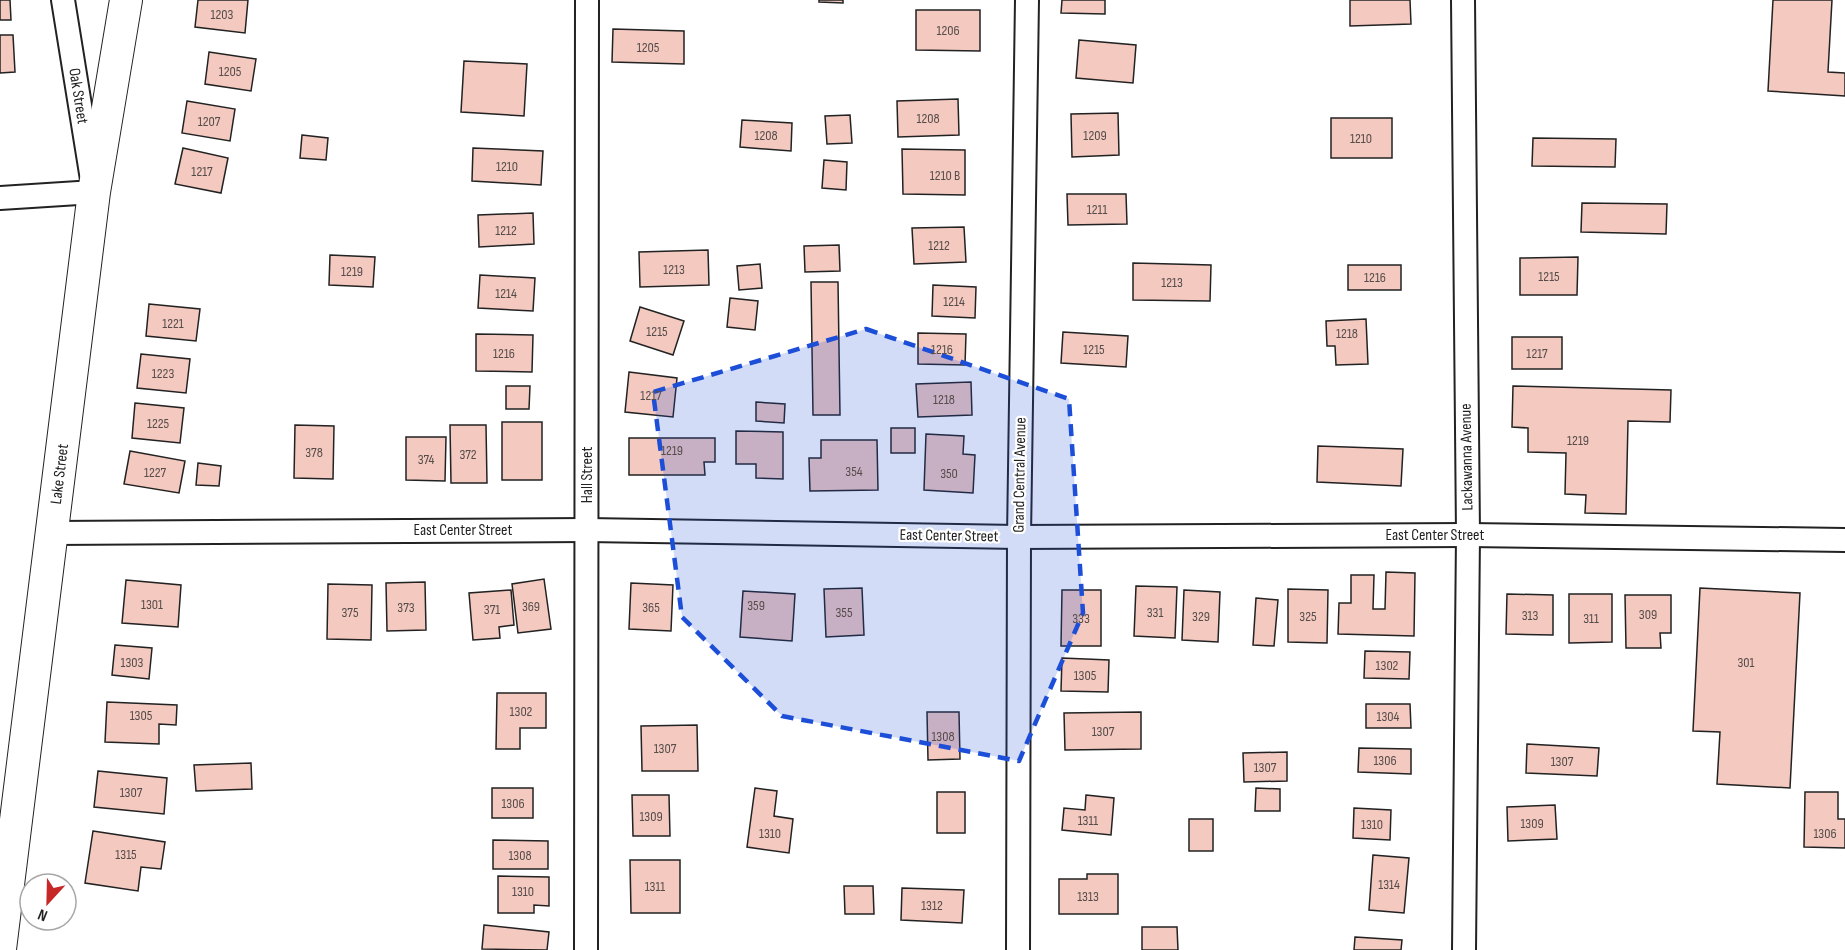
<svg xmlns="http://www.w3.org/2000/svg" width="1845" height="950" font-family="'Sofia Sans Condensed',sans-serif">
	<rect width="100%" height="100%" fill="#fff"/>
	<g fill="#f3c9c0" stroke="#222" stroke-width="1.5">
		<polygon points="0,0 10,0 11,20 0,20"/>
		<polygon points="198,0 248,0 245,33 195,27"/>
		<polygon points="819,0 843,0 843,3 819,2"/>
		<polygon points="1062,0 1105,0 1105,14 1061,13"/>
		<polygon points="1350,0 1410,0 1411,24 1350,26"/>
		<polygon points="1773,0 1832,0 1828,72 1845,73 1845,96 1768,91"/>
		<polygon points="916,10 980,10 980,51 916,50"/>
		<polygon points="613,29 684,31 684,64 612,62"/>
		<polygon points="0,35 13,35 15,72 0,73"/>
		<polygon points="1079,40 1136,45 1133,83 1076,78"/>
		<polygon points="209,52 256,59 251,91 205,84"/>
		<polygon points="464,61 527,64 524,116 461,112"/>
		<polygon points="958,99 959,135 898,137 897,101"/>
		<polygon points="187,101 235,109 230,141 182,133"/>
		<polygon points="1118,113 1119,155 1072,157 1071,114"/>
		<polygon points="850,115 852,143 827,144 825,116"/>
		<rect x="1331" y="118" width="61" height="40"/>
		<polygon points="742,120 792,123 791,151 740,147"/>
		<polygon points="302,135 328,138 326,160 300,158"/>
		<polygon points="1533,138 1616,139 1615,167 1532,166"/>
		<polygon points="183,148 228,158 221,193 175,184"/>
		<polygon points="473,148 543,151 541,185 472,181"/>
		<polygon points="902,149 965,150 965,195 903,194"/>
		<polygon points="824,160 847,162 846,190 822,188"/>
		<polygon points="1067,194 1126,194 1127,224 1068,225"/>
		<polygon points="1582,203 1667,204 1666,234 1581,232"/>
		<polygon points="533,213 534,244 479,247 478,215"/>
		<polygon points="964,227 966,262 914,264 912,228"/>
		<polygon points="839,245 840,271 805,272 804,246"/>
		<polygon points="708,250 709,285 640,287 639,252"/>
		<polygon points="330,255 375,257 373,287 329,285"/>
		<polygon points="1578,257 1577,295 1520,295 1520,258"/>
		<polygon points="1133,263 1211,265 1210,301 1133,300"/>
		<polygon points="760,264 762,288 739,290 737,266"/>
		<rect x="1348" y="265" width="53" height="25"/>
		<polygon points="480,275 535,278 533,311 478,308"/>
		<polygon points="811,282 838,282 840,415 813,415"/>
		<polygon points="933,285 976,287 975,318 932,316"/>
		<polygon points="730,298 758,301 755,330 727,327"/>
		<polygon points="149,304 200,309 196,341 146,336"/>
		<polygon points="640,307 684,321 673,355 630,341"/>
		<polygon points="1366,319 1368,364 1336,365 1335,346 1327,346 1326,321"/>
		<polygon points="1063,332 1128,336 1126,367 1061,363"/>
		<polygon points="918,333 966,334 965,365 918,364"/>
		<polygon points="476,334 533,335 532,372 476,371"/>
		<rect x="1512" y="337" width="50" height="32"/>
		<polygon points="141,354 190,359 186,393 137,388"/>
		<polygon points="629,372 677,378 673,417 625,412"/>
		<polygon points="971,382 972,415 918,417 916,384"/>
		<polygon points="506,386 530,386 529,409 506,409"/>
		<polygon points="1513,386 1671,390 1670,422 1628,421 1626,514 1585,513 1586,495 1565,494 1566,453 1528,452 1528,428 1512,427"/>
		<polygon points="756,402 785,404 784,423 756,421"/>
		<polygon points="135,403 184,408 180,443 132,438"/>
		<rect x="502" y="422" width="40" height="58"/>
		<polygon points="295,425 334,426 333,479 294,478"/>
		<polygon points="450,425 486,425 487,483 451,483"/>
		<rect x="891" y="428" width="24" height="25"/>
		<polygon points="736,431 783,432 783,479 756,478 756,464 736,464"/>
		<polygon points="926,434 964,436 963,454 975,455 973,493 924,490"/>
		<polygon points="406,437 446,437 445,481 406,480"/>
		<polygon points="629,438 715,438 715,462 704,462 705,475 629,475"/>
		<polygon points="821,440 877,440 878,490 810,491 809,458 821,458"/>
		<polygon points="1318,446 1403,449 1401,486 1317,482"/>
		<polygon points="130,451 185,461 179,493 124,484"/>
		<polygon points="198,463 221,466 219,486 196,485"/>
		<polygon points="1386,572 1415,573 1414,636 1338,634 1339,603 1351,603 1351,575 1374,575 1373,609 1385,609"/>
		<polygon points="544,579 551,629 518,633 512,584"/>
		<polygon points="126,580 181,585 178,627 122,623"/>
		<polygon points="425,582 426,630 387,631 386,583"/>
		<polygon points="631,583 673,585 671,631 629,629"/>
		<polygon points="328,584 372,585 371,640 327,639"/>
		<polygon points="1136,586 1177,587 1175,638 1134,636"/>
		<polygon points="862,588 864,635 826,637 824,589"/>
		<polygon points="1700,588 1800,593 1790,788 1717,784 1720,732 1693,731"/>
		<polygon points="1288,589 1328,590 1327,643 1288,642"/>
		<polygon points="511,590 514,625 499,627 500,638 473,640 469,593"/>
		<polygon points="1062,590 1101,590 1101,646 1061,646"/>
		<polygon points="1184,590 1220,592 1218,642 1182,640"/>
		<polygon points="743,591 795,594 792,641 740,637"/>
		<polygon points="1507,594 1553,595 1553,635 1506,634"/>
		<polygon points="1569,594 1612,594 1612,642 1569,643"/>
		<polygon points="1625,595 1671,595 1671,633 1660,633 1661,648 1626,648"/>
		<polygon points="1256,598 1278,600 1274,646 1253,645"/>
		<polygon points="115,645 152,648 149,679 112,675"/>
		<polygon points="1365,651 1410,652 1409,679 1364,678"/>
		<polygon points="1062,658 1109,660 1108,692 1061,691"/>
		<polygon points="497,693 546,693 546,728 520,728 520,749 496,749"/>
		<polygon points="107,702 177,705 176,725 159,724 159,744 105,742"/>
		<polygon points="1366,704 1410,704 1411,728 1366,728"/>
		<polygon points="927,712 959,712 960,759 928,760"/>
		<polygon points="1141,712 1141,749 1065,750 1064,713"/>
		<polygon points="697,725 698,771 642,771 641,726"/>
		<polygon points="1527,744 1599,748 1597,776 1526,773"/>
		<polygon points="1359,748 1411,749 1411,774 1358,772"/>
		<polygon points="1287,752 1287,781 1244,782 1243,753"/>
		<polygon points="251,763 252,789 196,791 194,765"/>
		<polygon points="98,771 167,778 164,814 94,807"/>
		<rect x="492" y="788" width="41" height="30"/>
		<polygon points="755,788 777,791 774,816 793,819 789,853 747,847"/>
		<polygon points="1256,788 1280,789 1280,811 1255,811"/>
		<rect x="937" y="792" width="28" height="41"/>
		<polygon points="1805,792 1838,792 1838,819 1845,819 1845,848 1804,847"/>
		<polygon points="632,795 669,795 670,836 633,836"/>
		<polygon points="1086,795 1114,798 1111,835 1062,830 1064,808 1085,810"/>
		<polygon points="1555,805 1557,839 1508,841 1507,807"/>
		<polygon points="1354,808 1391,810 1390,840 1353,838"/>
		<rect x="1189" y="819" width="24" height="32"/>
		<polygon points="93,831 165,842 161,869 141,867 138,891 85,883"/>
		<polygon points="493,840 548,841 548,869 493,869"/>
		<polygon points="1373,855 1409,858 1404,913 1369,910"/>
		<polygon points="630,860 680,860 680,913 631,913"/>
		<polygon points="1087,874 1118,874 1118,914 1059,914 1059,879 1087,879"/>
		<polygon points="498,876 549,877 549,906 534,905 534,913 498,913"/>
		<polygon points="844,886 873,886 874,914 845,914"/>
		<polygon points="902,888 964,890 962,923 901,920"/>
		<polygon points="484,925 549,932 547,950 482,949"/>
		<polygon points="1142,927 1177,927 1178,950 1142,950"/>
		<polygon points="1355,937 1402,940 1401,950 1354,950"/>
	</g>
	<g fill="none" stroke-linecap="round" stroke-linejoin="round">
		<g stroke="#222" stroke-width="26">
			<g id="minor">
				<polyline points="1463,0 1468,535 1464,950"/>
				<polyline points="0,198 94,192 63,0"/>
				<polyline points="53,533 587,530 1019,537 1468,535 1845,540"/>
				<polyline points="586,950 587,0"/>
				<polyline points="1018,950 1019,537 1027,0"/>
			</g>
		</g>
		<g stroke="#222" stroke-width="34">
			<polyline id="secondary" points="0,949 94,192 126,0"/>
		</g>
		<use href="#minor" stroke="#fff" stroke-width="22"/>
		<use href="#secondary" stroke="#fff" stroke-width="32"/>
	</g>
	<path fill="#1d4ed8" fill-opacity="0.2" stroke="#1d4ed8" stroke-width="4.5" stroke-dasharray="12 8" stroke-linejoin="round" d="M866,329L1069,399L1083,613L1019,761L782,716L682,617L653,392Z"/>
	<g text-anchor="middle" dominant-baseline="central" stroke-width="4.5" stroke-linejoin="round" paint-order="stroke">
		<g font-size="14" fill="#564c4a">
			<text x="222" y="14">1203</text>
			<text x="948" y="30">1206</text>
			<text x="648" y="47">1205</text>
			<text x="230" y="71">1205</text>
			<text x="928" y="118">1208</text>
			<text x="209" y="121">1207</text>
			<text x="766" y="135">1208</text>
			<text x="1095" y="135">1209</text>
			<text x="1361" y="138">1210</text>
			<text x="507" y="166">1210</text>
			<text x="202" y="171">1217</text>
			<text x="945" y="175">1210 B</text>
			<text x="1097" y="209">1211</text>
			<text x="506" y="230">1212</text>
			<text x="939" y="245">1212</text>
			<text x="674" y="269">1213</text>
			<text x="352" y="271">1219</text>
			<text x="1549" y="276">1215</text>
			<text x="1375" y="277">1216</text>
			<text x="1172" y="282">1213</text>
			<text x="506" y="293">1214</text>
			<text x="954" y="301">1214</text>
			<text x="173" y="323">1221</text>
			<text x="657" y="331">1215</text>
			<text x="1347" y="333">1218</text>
			<text x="942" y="349">1216</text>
			<text x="1094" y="349">1215</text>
			<text x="504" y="353">1216</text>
			<text x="1537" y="353">1217</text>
			<text x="163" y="373">1223</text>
			<text x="651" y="395">1217</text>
			<text x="944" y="399">1218</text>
			<text x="158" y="423">1225</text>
			<text x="1578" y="440">1219</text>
			<text x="672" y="450">1219</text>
			<text x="314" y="452">378</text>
			<text x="468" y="454">372</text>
			<text x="426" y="459">374</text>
			<text x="854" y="471">354</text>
			<text x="155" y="472">1227</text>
			<text x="949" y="473">350</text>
			<text x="152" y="604">1301</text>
			<text x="756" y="605">359</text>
			<text x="531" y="606">369</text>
			<text x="406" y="607">373</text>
			<text x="651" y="607">365</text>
			<text x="492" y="609">371</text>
			<text x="350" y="612">375</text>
			<text x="844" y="612">355</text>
			<text x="1155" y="612">331</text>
			<text x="1648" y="614">309</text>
			<text x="1530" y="615">313</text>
			<text x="1201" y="616">329</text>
			<text x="1308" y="616">325</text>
			<text x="1081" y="618">333</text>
			<text x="1591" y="618">311</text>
			<text x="132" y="662">1303</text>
			<text x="1746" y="662">301</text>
			<text x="1387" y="665">1302</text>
			<text x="1085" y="675">1305</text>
			<text x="521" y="711">1302</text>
			<text x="141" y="715">1305</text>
			<text x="1388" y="716">1304</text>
			<text x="1103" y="731">1307</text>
			<text x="943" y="736">1308</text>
			<text x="665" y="748">1307</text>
			<text x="1385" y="760">1306</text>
			<text x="1562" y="761">1307</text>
			<text x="1265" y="767">1307</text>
			<text x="131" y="792">1307</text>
			<text x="513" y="803">1306</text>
			<text x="651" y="816">1309</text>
			<text x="1088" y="820">1311</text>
			<text x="1532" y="823">1309</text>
			<text x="1372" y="824">1310</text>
			<text x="770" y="833">1310</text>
			<text x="1825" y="833">1306</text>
			<text x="126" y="854">1315</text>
			<text x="520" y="855">1308</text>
			<text x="1389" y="884">1314</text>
			<text x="655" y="886">1311</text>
			<text x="523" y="891">1310</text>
			<text x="1088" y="896">1313</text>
			<text x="932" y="905">1312</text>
		</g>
		<g font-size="16" fill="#222" stroke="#fff">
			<text transform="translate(78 96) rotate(81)">Oak Street</text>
			<text transform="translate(1467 457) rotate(-91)">Lackawanna Avenue</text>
			<text transform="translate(60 474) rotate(-83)">Lake Street</text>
			<text transform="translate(587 475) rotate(-90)">Hall Street</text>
			<text transform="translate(1020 475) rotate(-89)">Grand Central Avenue</text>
			<text x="463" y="530">East Center Street</text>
			<text x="1435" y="535">East Center Street</text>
			<text transform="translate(949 536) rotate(1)">East Center Street</text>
		</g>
	</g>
	<g transform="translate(48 902) rotate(202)"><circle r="28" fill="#ffffff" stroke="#a7a7a7" stroke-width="1.5"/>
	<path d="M0-4.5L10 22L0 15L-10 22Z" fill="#c62828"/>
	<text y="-9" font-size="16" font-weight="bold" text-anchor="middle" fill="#222222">N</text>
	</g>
</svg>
